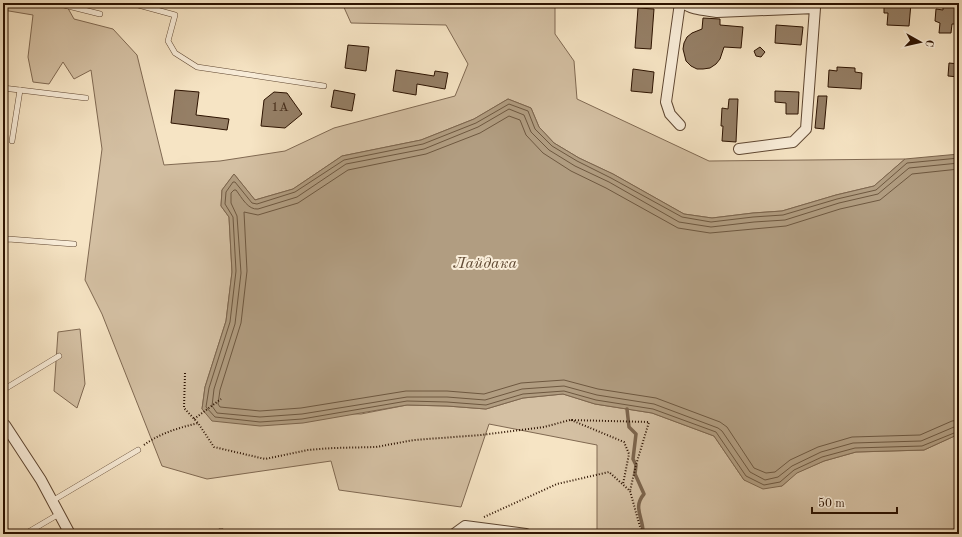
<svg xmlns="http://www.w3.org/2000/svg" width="962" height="537" font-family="'Old Standard TT',serif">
	<rect width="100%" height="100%" fill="#f6e4c4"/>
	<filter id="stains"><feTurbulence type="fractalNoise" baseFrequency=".005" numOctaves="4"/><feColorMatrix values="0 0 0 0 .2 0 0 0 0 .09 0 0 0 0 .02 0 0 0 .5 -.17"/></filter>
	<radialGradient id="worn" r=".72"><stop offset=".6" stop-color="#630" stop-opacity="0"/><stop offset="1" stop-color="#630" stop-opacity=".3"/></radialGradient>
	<g fill="#d4c0a3" stroke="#806952">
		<polygon points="3,3 65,3 74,19 113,29 137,55 164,165 220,161 285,151 334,128 455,96 468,64 446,25 351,23 342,3 555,3 555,34 574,61 577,99 709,161 905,159 874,186 836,195 782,211 753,213 712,218 684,214 613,174 579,158 554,143 539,127 531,108 508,99 474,119 421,140 342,156 293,189 255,200 234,174 222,190 221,206 229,217 232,272 226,321 205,387 202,409 361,414 407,405 447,406 486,409 523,398 563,394 595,404 652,413 714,436 744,480 782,486 796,473 824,461 856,452 924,450 959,434 959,534 597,534 597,445 489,424 461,507 339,490 331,461 207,479 162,466 102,314 85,280 102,149 91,70 74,79 63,62 49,84 33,82 28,57 33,15 3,10"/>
		<polygon points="80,329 85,384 77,408 54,391 58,332"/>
	</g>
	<polygon fill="#b19d81" stroke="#7c654d" points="508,99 531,108 539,127 554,143 579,158 613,174 684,214 712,218 753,213 782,211 836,195 874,186 905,159 959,154 959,434 924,450 856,452 824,461 797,473 782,486 763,489 744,480 714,436 652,413 595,404 563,394 523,398 486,409 447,406 407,405 303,423 260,426 212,421 202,409 205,387 226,321 232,272 229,217 221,206 222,190 234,174 255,200 293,189 342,156 421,140 474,119"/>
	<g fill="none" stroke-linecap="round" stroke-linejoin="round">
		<g stroke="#6e5840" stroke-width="1">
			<polyline points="959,158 907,163 876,190 837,199 783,215 753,217 711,222 682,217 611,178 577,161 552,146 535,129 528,111 509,104 476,123 423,144 344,160 295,192 257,204 252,203 235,182 233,182 226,192 225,204 233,217 236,271 230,322 209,388 206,407 215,417 260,422 302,419 407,401 447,402 486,405 523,394 564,391 596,400 653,409 716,432 746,476 764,485 780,482 794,470 822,457 855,448 922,446 959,431"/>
			<path d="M959,163L909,168L878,194L839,203L785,220L754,222L711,227L679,222L609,182L575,166L549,150L531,132L524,115L509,109L478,127L424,149L346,164L297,197L258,209C248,210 242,198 236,190H234L231,193V203L237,216L241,273L235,324L214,389L212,406L217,413L260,417L302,414L407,397H447L485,400L522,389L564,386L597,395L654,404L718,428L722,431L750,472L765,480L778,477L792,466L821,452L853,443L921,441L954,427L959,426"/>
			<polyline points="959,169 912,174 880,200 840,209 786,226 710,233 678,228 606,188 571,171 543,153 526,135 520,120 509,116 480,133 426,154 348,170 298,203 258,215 244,212 247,271 241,323 220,390 218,404 220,407 260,411 301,408 406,391 447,391 484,394 521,383 564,380 598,389 656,398 720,422 727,427 754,468 766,473 775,472 790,460 818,447 852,437 920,435 952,421 959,420"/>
		</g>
		<path stroke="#7c654d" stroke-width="3.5" d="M627,409L629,427L636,434L633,459L636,465L635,474L644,494C632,508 644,518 643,534"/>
	</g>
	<g fill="#957f66" stroke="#2c1200">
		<polygon points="884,3 911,3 909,26 887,25 888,13 884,13"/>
		<polygon points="943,5 956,6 955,12 959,12 959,24 952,24 951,33 939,33 940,23 935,21 936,9 943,10"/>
		<polygon points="638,8 654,9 651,49 635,48"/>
		<polygon points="703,18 720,19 720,25 743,27 741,48 724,47 720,59 716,64 710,68 703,69 697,69 691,66 686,61 683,49 684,43 687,37 692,33 702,29"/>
		<polygon points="776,25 803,27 801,45 775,43"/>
		<polygon points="348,45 369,47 366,71 345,68"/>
		<polygon points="760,47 765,52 761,57 756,56 754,51"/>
		<polygon points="949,63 959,64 959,77 948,76"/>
		<polygon points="837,67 855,68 855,72 862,73 861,89 828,87 829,70 837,71"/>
		<polygon points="633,69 654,72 652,93 631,91"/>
		<polygon points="396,70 434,76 435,71 448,73 445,89 417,84 416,95 393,91"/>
		<polygon points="175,90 199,92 196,115 229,119 227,130 171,123"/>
		<polygon points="334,90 355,94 352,111 331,107"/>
		<polygon points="775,91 799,92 798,114 786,114 786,103 775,102"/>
		<polygon points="274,92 287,93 302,114 285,128 261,126 264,100"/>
		<polygon points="818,96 827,96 824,129 815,128"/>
		<polygon points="729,99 738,99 736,142 722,141 723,126 721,126 722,108 728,109"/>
	</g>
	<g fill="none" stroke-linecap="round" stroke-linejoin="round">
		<g stroke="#5e4631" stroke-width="6">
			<g id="lane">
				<polyline points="56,3 100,14"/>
				<polyline points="131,3 175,15 168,41 175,53 197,67 324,86"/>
				<polyline points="3,88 86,98"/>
				<polyline points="12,141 20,90"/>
				<polyline points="3,240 8,239 74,244"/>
				<polyline points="3,390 59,356"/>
				<polyline points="52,501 138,450"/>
				<polyline points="25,534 59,514"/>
				<polyline points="221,534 221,531"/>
			</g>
		</g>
		<g stroke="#5e4631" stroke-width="12">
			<g id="street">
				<polyline points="680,3 666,102 670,114 680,125"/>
				<path d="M684,3C691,10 707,10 717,12L815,8L806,129L793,142L739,149"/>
				<polyline points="3,426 5,425 41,480 70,534"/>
				<polyline points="454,534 465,526 526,534"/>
			</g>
		</g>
		<g stroke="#2c1200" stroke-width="2" stroke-dasharray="1 2" stroke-linecap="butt">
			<polyline points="185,373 184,408 198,423 214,447 265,459 308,450 333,448 376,447 414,440 481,435 544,427 570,420 649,422 636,465 630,491"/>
			<polyline points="194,419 221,399"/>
			<polyline points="571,420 624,442 629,454 623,484"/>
			<path d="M144,445C160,433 179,428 198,423"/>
			<polyline points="484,517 557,484 609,472 630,491 642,534"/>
			<polyline points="946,534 952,530 959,528"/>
		</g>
		<use href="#lane" stroke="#f9edd9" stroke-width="5"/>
		<use href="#street" stroke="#f9edd9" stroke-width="10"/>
	</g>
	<g text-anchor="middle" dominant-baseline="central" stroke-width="4" stroke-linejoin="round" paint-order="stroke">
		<g font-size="13" fill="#462d1a">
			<text x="280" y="107">1А</text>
		</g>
		<g font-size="16" font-style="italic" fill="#614a34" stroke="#f9edd9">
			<text x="485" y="264">Лайдака</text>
		</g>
	</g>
	<rect width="962" height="537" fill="none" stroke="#f6e4c4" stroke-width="16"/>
	<rect x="4" y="4" width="954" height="529" fill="none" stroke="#2c1200" stroke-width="2"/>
	<rect x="8" y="8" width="946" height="521" fill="none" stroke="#2c1200"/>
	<g transform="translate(920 42) rotate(98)" stroke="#f9edd9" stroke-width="3" paint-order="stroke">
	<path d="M0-3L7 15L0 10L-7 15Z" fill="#2c1200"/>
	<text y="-6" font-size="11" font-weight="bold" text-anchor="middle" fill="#2c1200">С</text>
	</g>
	<path d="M812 507v6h85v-6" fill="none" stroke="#2c1200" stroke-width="2"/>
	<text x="818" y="507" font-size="12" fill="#2c1200" stroke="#f9edd9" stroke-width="3" paint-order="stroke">50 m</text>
	<rect width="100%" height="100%" filter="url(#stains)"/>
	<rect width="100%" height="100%" fill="url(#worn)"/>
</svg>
